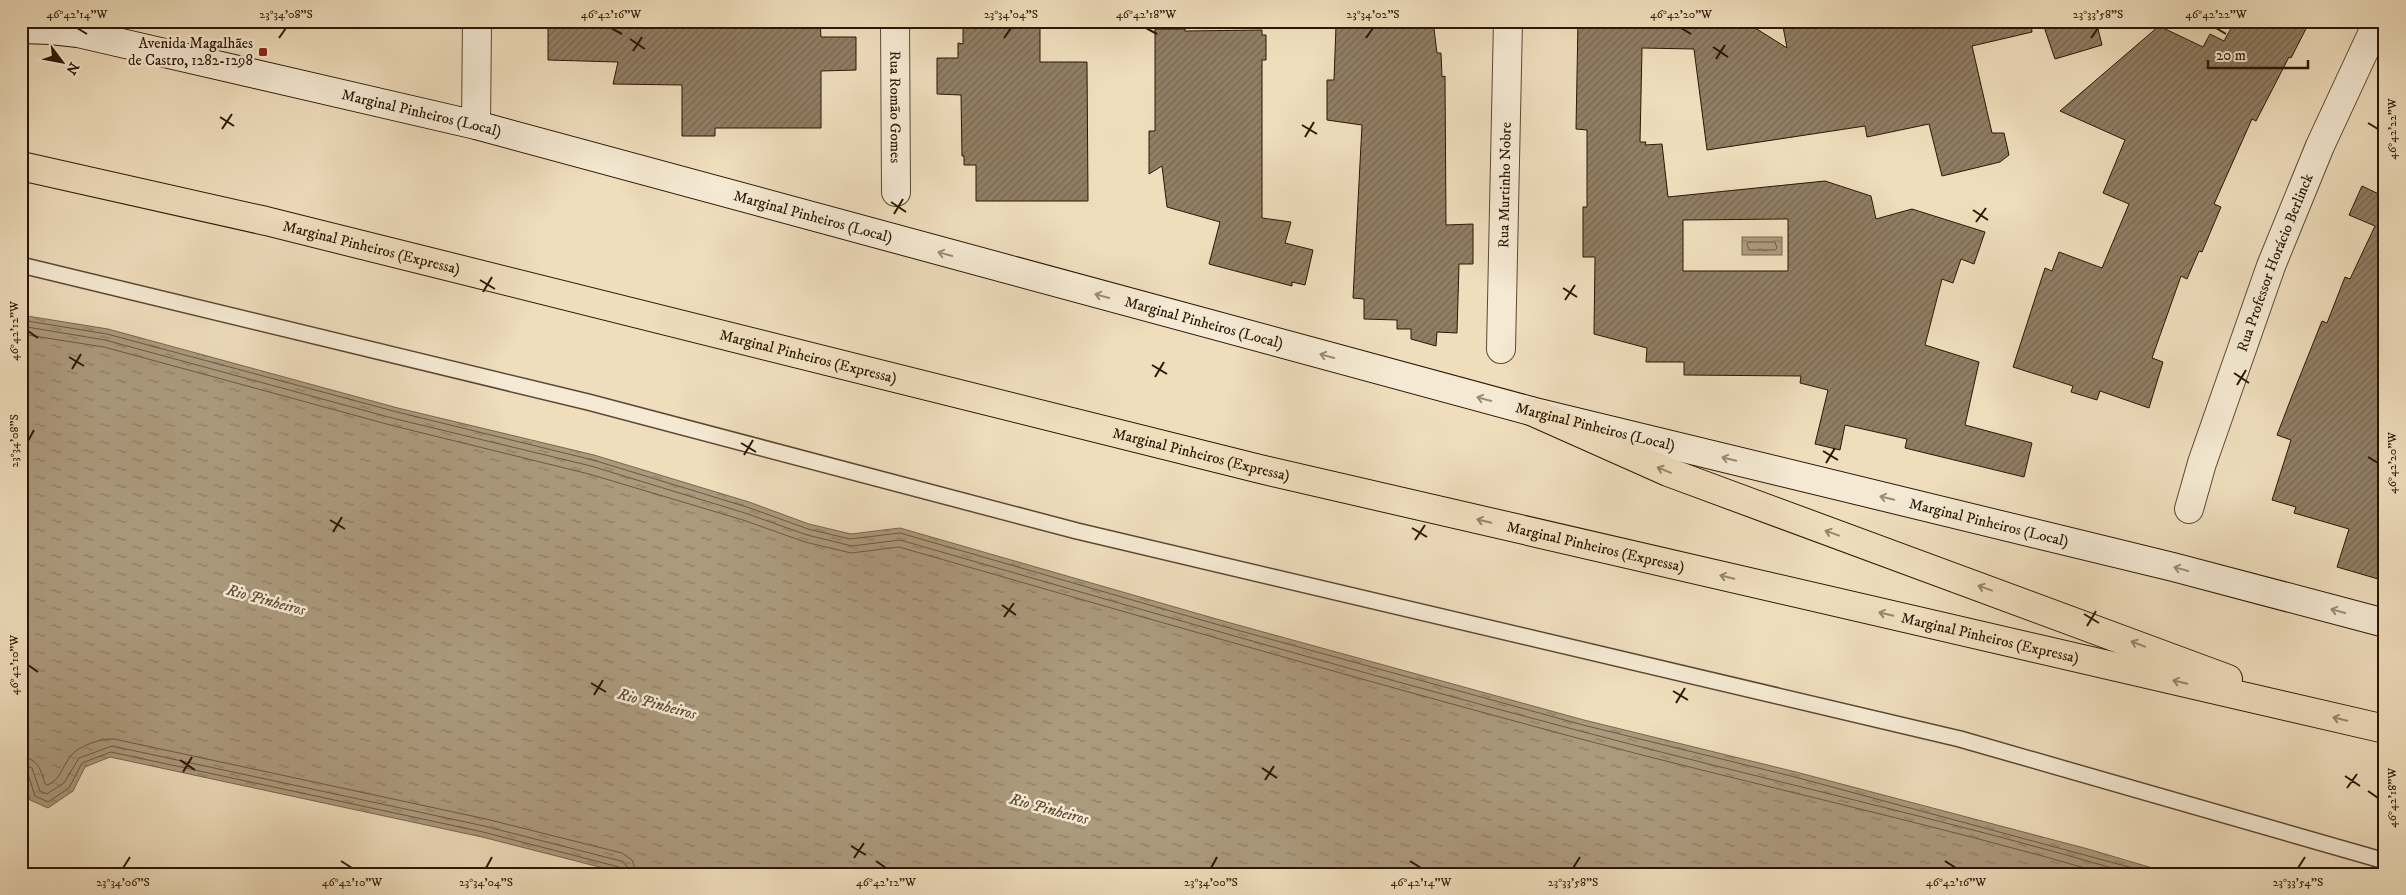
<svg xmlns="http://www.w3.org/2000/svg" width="2406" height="895" font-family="'IM FELL DW Pica',serif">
	<defs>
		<pattern id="water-ripples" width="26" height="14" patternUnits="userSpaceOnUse" patternTransform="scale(1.25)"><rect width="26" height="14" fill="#ac9a7d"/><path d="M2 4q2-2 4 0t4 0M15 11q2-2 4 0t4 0" fill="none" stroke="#8c7d64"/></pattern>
		<pattern id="building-hatch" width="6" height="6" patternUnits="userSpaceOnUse" patternTransform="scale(1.25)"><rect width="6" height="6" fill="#917e64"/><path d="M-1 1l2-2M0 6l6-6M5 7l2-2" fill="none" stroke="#776650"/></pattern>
	</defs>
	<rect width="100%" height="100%" fill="#efddbc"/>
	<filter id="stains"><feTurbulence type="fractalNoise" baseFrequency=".004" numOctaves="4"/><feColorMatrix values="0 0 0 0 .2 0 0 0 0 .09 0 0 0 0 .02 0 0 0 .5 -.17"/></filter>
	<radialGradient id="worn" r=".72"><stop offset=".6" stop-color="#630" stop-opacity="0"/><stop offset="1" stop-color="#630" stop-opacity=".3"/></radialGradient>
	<g fill="url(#water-ripples)" stroke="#78664d">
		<rect x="1742" y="237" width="40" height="18"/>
		<polygon points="21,315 108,329 398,408 594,455 749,502 809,524 851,534 900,528 1227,622 1584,720 1796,772 2088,849 2173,874 627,874 482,837 110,757 85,767 73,791 48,808 30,800 21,768"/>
	</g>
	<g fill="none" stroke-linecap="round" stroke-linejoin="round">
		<g stroke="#6c5840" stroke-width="1">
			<polygon points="1749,242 1775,242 1777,248 1775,250 1749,250 1747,244"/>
			<polyline points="21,320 107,334 397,412 593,460 747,507 808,529 850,539 900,533 1226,627 1583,725 1795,777 2155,874"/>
			<path d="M21,326L105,340L396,419L591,466L745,513L807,535L852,546L900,540C1126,605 1352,671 1580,731C1764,780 1950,820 2133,874"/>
			<path d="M21,334L104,347L394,426L589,474L743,520L805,542L851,553L899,547C1125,612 1350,677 1577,738C1753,785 1931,823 2106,874"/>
			<path d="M21,757C38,758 41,770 45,784L48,785C62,777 61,769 70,757C77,746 102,738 114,739L486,819L622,853L632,860L637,874"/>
			<polyline points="21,764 32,768 40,791 47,794 64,783 79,758 112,746 484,826 621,861 627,866 629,874"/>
			<polyline points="21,771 28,774 35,796 48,802 69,788 82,763 111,752 483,832 619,867 623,874"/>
		</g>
	</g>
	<g fill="url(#building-hatch)" stroke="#2b1704" fill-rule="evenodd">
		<polygon points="548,21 820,21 821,37 856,37 856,70 821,71 821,128 715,128 715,136 682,136 682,85 613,84 618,62 548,60"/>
		<polygon points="1025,21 1025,24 1040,25 1040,62 1087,62 1088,201 976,201 976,165 964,165 964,156 962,156 961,95 937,94 937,58 958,58 958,43 963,44 963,22"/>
		<polygon points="1433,21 1437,53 1441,53 1442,77 1445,76 1446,225 1473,224 1473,264 1459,264 1457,333 1437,332 1436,346 1411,339 1411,329 1397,329 1397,320 1364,319 1364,299 1353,298 1362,125 1327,120 1327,80 1334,80 1336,26 1364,27 1364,22"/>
		<path d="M1578,21H1744L1787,48L1782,21H2031L2032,32L1972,46L1992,133H2004L2009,155L2000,162L1942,176L1929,124L1867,137L1865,126L1707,150L1694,49L1642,48L1640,142H1646L1645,145L1662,144L1668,197L1825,181L1871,196L1876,219L1912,209L1985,232L1974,264L1961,259L1953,283L1942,279L1925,345L1979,362L1965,425L2032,443L2024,477L1905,448L1907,439L1845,425L1840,450L1815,444L1828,390L1800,383L1801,376L1684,375V362H1646L1647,348L1594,334L1595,257H1583V207H1587V130L1576,129ZM1788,219V271H1683V220Z"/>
		<polygon points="2042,21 2096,21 2102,45 2055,59"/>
		<polygon points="2235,21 2310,21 2291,58 2289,57 2256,121 2252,119 2214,204 2221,207 2202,252 2199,251 2187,279 2181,276 2152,358 2163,362 2149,408 2100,391 2097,400 2071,392 2073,386 2013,367 2045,268 2052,271 2059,252 2102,268 2129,204 2103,193 2125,140 2060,111 2159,26 2203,47 2210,34 2224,41"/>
		<polygon points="1155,29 1185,29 1185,31 1262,30 1262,35 1266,35 1266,60 1262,60 1262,218 1291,222 1285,243 1313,250 1305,285 1292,282 1292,286 1209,264 1220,222 1167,207 1162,166 1149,174 1149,131 1155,131"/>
		<polygon points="2362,186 2385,197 2385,581 2337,567 2349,529 2294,513 2296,507 2272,500 2291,440 2277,435 2292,396 2322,321 2327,323 2345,277 2350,279 2375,226 2349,215"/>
	</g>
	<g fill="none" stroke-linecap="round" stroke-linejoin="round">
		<g stroke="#5c4832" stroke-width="18">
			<polyline id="lane" points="21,265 588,402 1077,531 1960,739 2385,861"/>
		</g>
		<g stroke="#5c4832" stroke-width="30">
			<g id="street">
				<path id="s1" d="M895,21L896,192"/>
				<polyline points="476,125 477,21"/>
				<path id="s2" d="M1501,349L1508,21"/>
				<path id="s3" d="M2189,509L2202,463L2271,266L2320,146L2378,21"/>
			</g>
		</g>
		<g stroke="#2b1704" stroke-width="30">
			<g id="secondary">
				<path id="s4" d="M21,29L51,30L78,33L476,125L1531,411L2173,567L2385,623"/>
			</g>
		</g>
		<g stroke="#2b1704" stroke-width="30">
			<g id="highway">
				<path id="s5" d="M21,166L266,221L1260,469L2385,729"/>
				<polyline points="1531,411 1668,472 2228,679"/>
			</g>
		</g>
		<use href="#lane" stroke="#f5e9d3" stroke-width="15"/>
		<use href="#street" stroke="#f5e9d3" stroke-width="28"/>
		<use href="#secondary" stroke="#f5e9d3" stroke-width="28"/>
		<use href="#highway" stroke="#efddbc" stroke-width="28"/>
	</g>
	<defs><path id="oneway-shaft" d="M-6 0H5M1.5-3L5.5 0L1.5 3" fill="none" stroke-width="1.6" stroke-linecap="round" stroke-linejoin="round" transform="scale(1.25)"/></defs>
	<g stroke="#9a8a76">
		<use href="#oneway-shaft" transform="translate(945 254) rotate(-165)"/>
		<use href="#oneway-shaft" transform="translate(1102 296) rotate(-165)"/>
		<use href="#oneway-shaft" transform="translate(1327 356) rotate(-165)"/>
		<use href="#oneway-shaft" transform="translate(1484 399) rotate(-165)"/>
		<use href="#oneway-shaft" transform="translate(1729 459) rotate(-166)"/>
		<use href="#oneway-shaft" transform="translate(1887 498) rotate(-166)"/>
		<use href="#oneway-shaft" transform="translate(2181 569) rotate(-165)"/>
		<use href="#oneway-shaft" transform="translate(2338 611) rotate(-165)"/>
	</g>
	<g stroke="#978469">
		<use href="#oneway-shaft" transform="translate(1664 470) rotate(-158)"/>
		<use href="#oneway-shaft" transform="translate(1484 521) rotate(-167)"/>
		<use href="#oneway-shaft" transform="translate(1832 533) rotate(-160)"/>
		<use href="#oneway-shaft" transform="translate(1727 577) rotate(-167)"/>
		<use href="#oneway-shaft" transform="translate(1985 588) rotate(-160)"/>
		<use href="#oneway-shaft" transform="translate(1886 614) rotate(-167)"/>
		<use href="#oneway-shaft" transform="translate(2138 644) rotate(-159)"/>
		<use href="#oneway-shaft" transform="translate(2180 682) rotate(-167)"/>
		<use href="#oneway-shaft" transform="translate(2340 719) rotate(-167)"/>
	</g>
	<path fill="none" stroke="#2b1704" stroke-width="2" d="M77,28L87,34M611,28L622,34M1146,28L1157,34M1681,28L1691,34M2216,28L2226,34M279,38L286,28M1004,38L1011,28M1366,38L1373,28M2091,38L2098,28M630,39L645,49M1713,47L1728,57M633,51L642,37M1716,59L1725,45M220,117L234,126M2368,123L2378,129M1302,125L1317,134M222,129L232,114M1305,137L1314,122M891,202L906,212M1973,210L1988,220M894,214L903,199M1976,222L1986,208M480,280L495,289M1563,288L1577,297M483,292L492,277M1565,300L1575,285M28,331L38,338M69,357L84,366M1152,365L1167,374M72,369L81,354M2234,373L2249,383M1155,377L1164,362M2237,385L2246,370M28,441L34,430M741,443L756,452M1823,451L1838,460M744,455L753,440M2368,457L2378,463M1826,463L1835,448M330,520L345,529M1412,528L1427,537M333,532L342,517M1415,540L1425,525M1002,605L1016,615M2084,614L2099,623M1004,617L1014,603M2087,626L2096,611M28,665L38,672M591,683L606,692M1673,691L1688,700M594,695L603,680M1676,703L1685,688M180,760L195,770M1262,768L1277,778M183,772L192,757M2345,776L2360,786M1265,780L1274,766M2347,788L2357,774M2368,791L2378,798M851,846L866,855M854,858L864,843M341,861L352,868M876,861L886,868M1410,861L1421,868M1945,861L1956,868M123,868L130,857M486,868L492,857M1211,868L1217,857M1573,868L1580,857M2298,868L2305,857"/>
	<rect fill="#8f2418" stroke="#f5e9d3" stroke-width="2" x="258" y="47" width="10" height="10" rx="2.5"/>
	<g text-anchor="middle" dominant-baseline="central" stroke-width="5" stroke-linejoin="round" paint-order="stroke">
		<g font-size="15" fill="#2b1704" stroke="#f5e9d3" text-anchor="end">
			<text x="253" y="43">Avenida Magalhães<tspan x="253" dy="17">de Castro, 1282-1298</tspan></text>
		</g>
		<g font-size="15" fill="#2b1704" stroke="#f5e9d3">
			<text stroke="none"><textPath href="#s1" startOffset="86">Rua Romão Gomes</textPath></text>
			<text stroke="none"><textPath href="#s4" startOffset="410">Marginal Pinheiros (Local)</textPath></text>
			<text stroke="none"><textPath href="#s2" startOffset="164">Rua Murtinho Nobre</textPath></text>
			<text stroke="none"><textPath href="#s4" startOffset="815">Marginal Pinheiros (Local)</textPath></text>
			<text stroke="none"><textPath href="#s5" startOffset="360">Marginal Pinheiros (Expressa)</textPath></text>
			<text stroke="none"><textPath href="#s3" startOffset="261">Rua Professor Horácio Berlinck</textPath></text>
			<text stroke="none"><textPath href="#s4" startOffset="1220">Marginal Pinheiros (Local)</textPath></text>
			<text stroke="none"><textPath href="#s5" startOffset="810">Marginal Pinheiros (Expressa)</textPath></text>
			<text stroke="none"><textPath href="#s4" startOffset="1625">Marginal Pinheiros (Local)</textPath></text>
			<text stroke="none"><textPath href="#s5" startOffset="1215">Marginal Pinheiros (Expressa)</textPath></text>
			<text stroke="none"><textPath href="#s4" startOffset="2030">Marginal Pinheiros (Local)</textPath></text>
			<text stroke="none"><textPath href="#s5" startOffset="1620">Marginal Pinheiros (Expressa)</textPath></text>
			<text stroke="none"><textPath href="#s5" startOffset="2025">Marginal Pinheiros (Expressa)</textPath></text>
		</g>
		<g font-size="16" font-style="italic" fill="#5f4b34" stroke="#f5e9d3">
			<text transform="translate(266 600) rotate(15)">Rio Pinheiros</text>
			<text transform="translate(657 704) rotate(15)">Rio Pinheiros</text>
			<text transform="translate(1049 809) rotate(15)">Rio Pinheiros</text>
		</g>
	</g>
	<rect width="2406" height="895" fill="none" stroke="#efddbc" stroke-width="55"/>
	<g transform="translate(62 62) rotate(122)" stroke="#f5e9d3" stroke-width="4" paint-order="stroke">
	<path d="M0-4L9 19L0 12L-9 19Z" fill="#2b1704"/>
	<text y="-8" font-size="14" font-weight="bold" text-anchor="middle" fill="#2b1704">N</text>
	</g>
	<path d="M2208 60v8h100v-8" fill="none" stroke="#2b1704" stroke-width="2.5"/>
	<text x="2216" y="60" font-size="15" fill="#2b1704" stroke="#f5e9d3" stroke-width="4" paint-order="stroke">20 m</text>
	<rect x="28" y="28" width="2350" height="840" fill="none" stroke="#2b1704" stroke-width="2"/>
	<g font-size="12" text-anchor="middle" fill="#2b1704">
		<text x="77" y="18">46°42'14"W</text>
		<text x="286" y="18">23°34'08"S</text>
		<text x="611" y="18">46°42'16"W</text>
		<text x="1011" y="18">23°34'04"S</text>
		<text x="1146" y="18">46°42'18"W</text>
		<text x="1373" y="18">23°34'02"S</text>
		<text x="1681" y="18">46°42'20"W</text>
		<text x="2098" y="18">23°33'58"S</text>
		<text x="2216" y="18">46°42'22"W</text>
		<text transform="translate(2392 129) rotate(-90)" y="4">46°42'22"W</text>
		<text transform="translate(14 331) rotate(-90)" y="4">46°42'12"W</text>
		<text transform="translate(14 441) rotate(-90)" y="4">23°34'08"S</text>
		<text transform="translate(2392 463) rotate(-90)" y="4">46°42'20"W</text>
		<text transform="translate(14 665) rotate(-90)" y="4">46°42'10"W</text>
		<text transform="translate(2392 798) rotate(-90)" y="4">46°42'18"W</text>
		<text x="123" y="886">23°34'06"S</text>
		<text x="352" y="886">46°42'10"W</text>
		<text x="486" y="886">23°34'04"S</text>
		<text x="886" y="886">46°42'12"W</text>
		<text x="1211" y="886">23°34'00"S</text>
		<text x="1421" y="886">46°42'14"W</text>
		<text x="1573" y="886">23°33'58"S</text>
		<text x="1956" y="886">46°42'16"W</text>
		<text x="2298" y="886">23°33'54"S</text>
	</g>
	<rect width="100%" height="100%" filter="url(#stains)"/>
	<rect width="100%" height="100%" fill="url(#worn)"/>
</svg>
